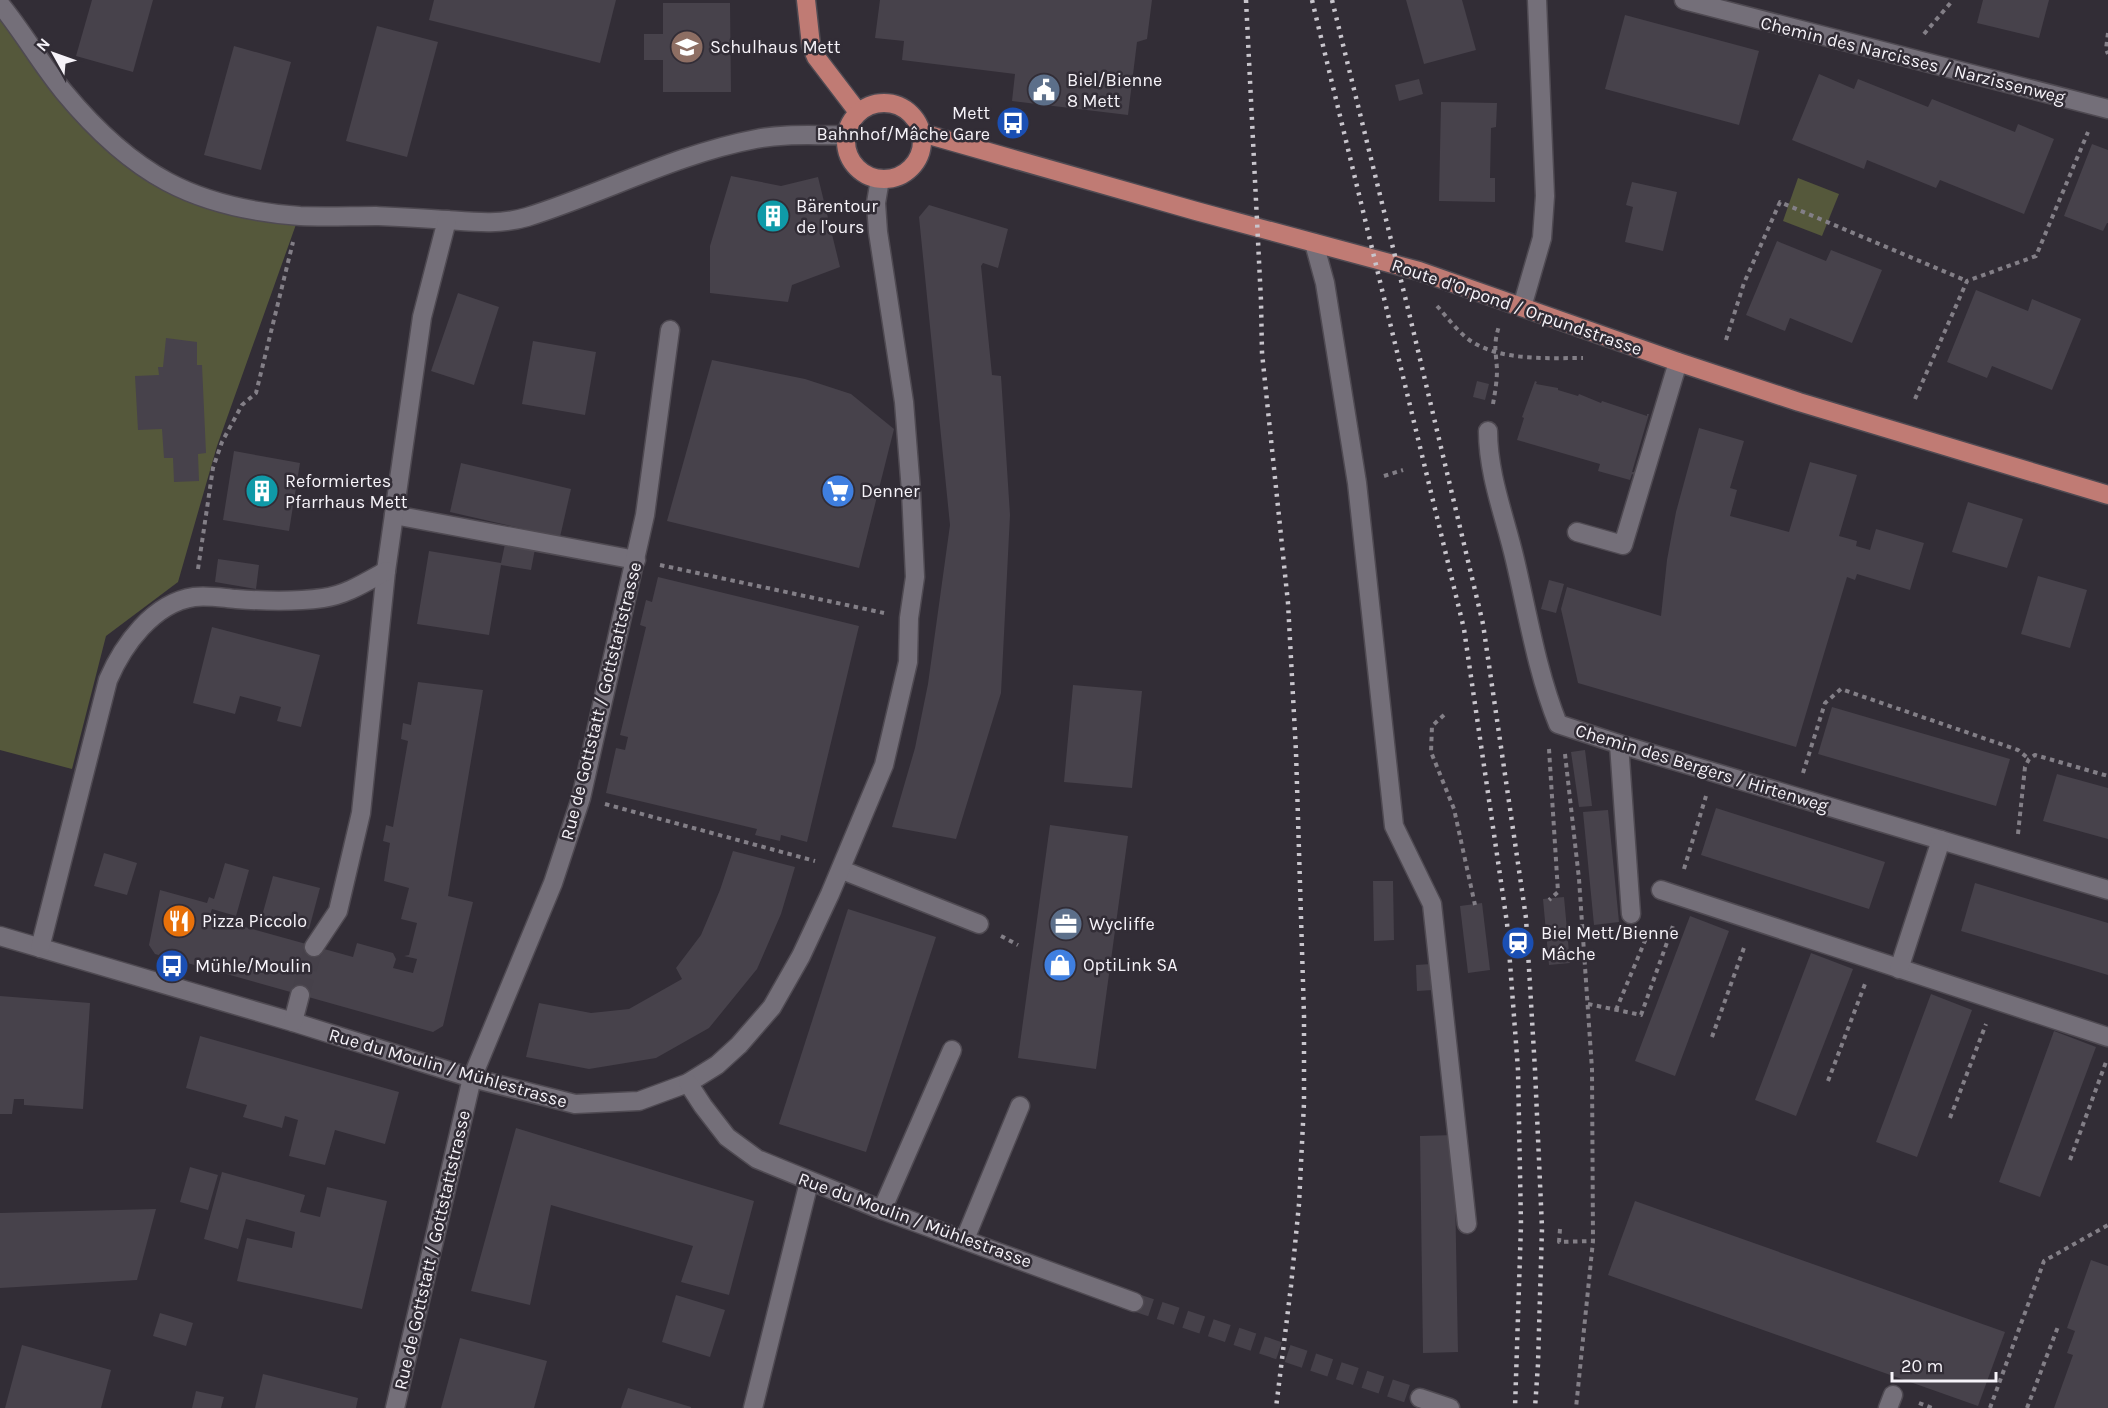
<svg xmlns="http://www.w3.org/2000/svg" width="2108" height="1408" font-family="Karla,sans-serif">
	<rect width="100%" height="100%" fill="#322d36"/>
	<g fill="#55583b">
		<polygon points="0,4 64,91 154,175 299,216 217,446 178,582 106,636 72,769 0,750"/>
		<polygon points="1798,178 1839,194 1822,236 1783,221"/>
	</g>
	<g fill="#47424b">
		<polygon points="92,0 153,0 133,72 76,56"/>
		<polygon points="434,0 616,0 600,63 429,20"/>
		<polygon points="880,0 1152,0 1147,39 1137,42 1128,115 1012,101 1015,74 902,60 904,41 875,38"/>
		<polygon points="1406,0 1462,0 1476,50 1424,64"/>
		<polygon points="1983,0 2049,0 2039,38 1977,23"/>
		<polygon points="663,3 730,3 731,92 663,92 663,60 644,60 644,34 663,34"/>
		<polygon points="1625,15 1759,51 1739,125 1605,89"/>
		<polygon points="377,26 438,42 407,157 346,141"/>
		<polygon points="234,46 291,62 261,170 204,155"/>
		<polygon points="1819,74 1854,89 1858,79 1928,107 1932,99 2015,132 2018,124 2054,139 2024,214 1940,180 1936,188 1867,160 1864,169 1792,140"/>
		<polygon points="1419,79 1423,94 1399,101 1395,85"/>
		<polygon points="1441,102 1497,103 1496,127 1491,128 1490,178 1495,178 1495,202 1439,201"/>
		<polygon points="2092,144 2108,150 2108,223 2107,223 2103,231 2064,216"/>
		<polygon points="731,176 781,186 818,177 840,267 792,285 788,302 710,293 710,246"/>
		<polygon points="1632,182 1677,192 1663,251 1625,242 1633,207 1626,205"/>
		<polygon points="929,205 1008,229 998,268 983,263 981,266 992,375 1001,376 1010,515 1001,693 956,839 892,827 915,748 928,684 950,525 919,217"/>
		<polygon points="1777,241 1826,261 1831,250 1882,270 1852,343 1790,318 1785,331 1746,315"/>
		<polygon points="1976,290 2028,311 2032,299 2081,319 2052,390 1992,366 1987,378 1947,362"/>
		<polygon points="458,293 499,307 474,385 431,371"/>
		<polygon points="166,338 197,342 197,365 202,365 206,453 198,454 199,481 174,482 173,458 164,458 162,429 138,430 135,376 159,375 158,367 163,367"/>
		<polygon points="533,341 596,352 585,415 522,404"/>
		<polygon points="712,360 805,379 851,394 894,429 859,568 667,521"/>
		<polygon points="1477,381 1489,384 1485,400 1473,397"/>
		<polygon points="1535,381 1537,382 1536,384 1558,388 1558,390 1578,396 1579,394 1601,403 1602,401 1647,416 1647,414 1649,414 1632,472 1635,472 1634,475 1632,474 1630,480 1598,471 1600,464 1517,440 1524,418 1522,417"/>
		<polygon points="1699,428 1744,441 1730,488 1737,490 1730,516 1789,532 1810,462 1857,475 1839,536 1857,541 1856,546 1870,550 1876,529 1924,543 1910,590 1857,574 1855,580 1847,577 1796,747 1578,683 1561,609 1567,587 1661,616 1667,560 1676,512"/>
		<polygon points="234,451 300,463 289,531 223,520"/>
		<polygon points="461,463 571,489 560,537 450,512"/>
		<polygon points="1968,502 2023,519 2007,568 1952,552"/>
		<polygon points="505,544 535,549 531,570 501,565 489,635 417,624 429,551 501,563"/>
		<polygon points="218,559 259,565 256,589 215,582"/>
		<polygon points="2038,576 2087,590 2070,648 2021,634"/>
		<polygon points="658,577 859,626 807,842 781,835 780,841 755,835 757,829 606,793 616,748 625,750 628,737 620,735 646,627 640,625 646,600 652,602"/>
		<polygon points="1549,580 1564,584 1556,613 1541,609"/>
		<polygon points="212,627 320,655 301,727 277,721 281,707 240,696 235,714 193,703"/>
		<polygon points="418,682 483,690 448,896 473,902 443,1026 433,1032 155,954 149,945 160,890 207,903 209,897 214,899 225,863 249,870 236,916 212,909 209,917 353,957 357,943 393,953 396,959 393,968 413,973 417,959 404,956 409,955 417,923 401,919 409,888 384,881 390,843 383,841 386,825 393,827 408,741 401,739 403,723 411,725"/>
		<polygon points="1073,685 1142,691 1132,788 1064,782"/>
		<polygon points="1832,707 2010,759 1996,806 1818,754"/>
		<polygon points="1585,750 1592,806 1579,807 1571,752"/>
		<polygon points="2057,774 2108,788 2108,839 2043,821"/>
		<polygon points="1716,808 1885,862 1869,909 1701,855"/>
		<polygon points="1608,810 1619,922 1594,925 1583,812"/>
		<polygon points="1050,825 1128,836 1096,1069 1018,1058"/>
		<polygon points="733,851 795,867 781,914 757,969 709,1028 656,1058 589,1069 526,1057 539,1003 591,1013 629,1009 682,979 676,968 701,935 720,890"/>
		<polygon points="104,853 137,863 127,895 94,886"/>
		<polygon points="273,876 320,888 309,929 262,916"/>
		<polygon points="1373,881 1393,881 1394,940 1374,941"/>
		<polygon points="1975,883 2108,923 2108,975 1961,931"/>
		<polygon points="1564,897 1570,963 1549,965 1543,899"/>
		<polygon points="1482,903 1490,970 1468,973 1460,906"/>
		<polygon points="848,909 936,937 866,1152 779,1124"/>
		<polygon points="1690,916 1729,931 1675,1076 1635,1061"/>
		<polygon points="1811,953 1853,969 1796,1116 1755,1100"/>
		<polygon points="1431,964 1433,990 1417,991 1416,965"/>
		<polygon points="1931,994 1972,1010 1917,1157 1876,1142"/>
		<polygon points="0,996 90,1003 83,1109 24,1105 24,1099 14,1099 12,1114 0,1114"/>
		<polygon points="2054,1031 2096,1047 2040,1197 1999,1182"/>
		<polygon points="200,1036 399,1092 385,1144 335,1130 325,1165 289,1156 298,1120 285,1116 282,1128 243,1117 247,1105 186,1088"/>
		<polygon points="516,1128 754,1201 729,1295 681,1282 693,1246 551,1205 530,1305 471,1291"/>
		<polygon points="1454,1135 1458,1352 1423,1353 1420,1136"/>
		<polygon points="190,1167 218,1175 208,1210 180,1202"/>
		<polygon points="222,1172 305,1195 300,1212 320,1217 327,1187 387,1201 362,1309 237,1281 247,1238 292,1248 295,1232 246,1219 238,1249 204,1239"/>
		<polygon points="1635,1201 2005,1332 1978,1406 1608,1275"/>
		<polygon points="156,1209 137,1280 0,1288 0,1213"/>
		<polygon points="2091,1260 2108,1266 2108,1408 2054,1408 2073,1355 2067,1353 2075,1331 2067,1328"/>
		<polygon points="676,1295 725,1310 710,1357 662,1342"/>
		<polygon points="160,1313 193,1323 186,1346 153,1336"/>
		<polygon points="460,1338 547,1361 534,1408 441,1408"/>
		<polygon points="22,1345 111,1370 101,1408 5,1408"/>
		<polygon points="263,1374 358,1398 356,1408 255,1408"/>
		<polygon points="628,1388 691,1407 691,1408 621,1408"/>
		<polygon points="196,1391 224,1397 221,1408 192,1408"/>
	</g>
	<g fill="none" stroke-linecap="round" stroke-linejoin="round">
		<g stroke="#46414a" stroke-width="18" stroke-dasharray="18 9" stroke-linecap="butt">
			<polyline points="300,995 314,947"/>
			<polyline points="1134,1302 1420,1398"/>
		</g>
		<g stroke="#4f4a52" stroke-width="21">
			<g id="minor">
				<polyline points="1684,0 2108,109"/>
				<path d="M0,4C23,32 41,64 64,92C132,174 193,208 300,216C325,217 350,216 376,216C399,217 423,218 447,220C474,222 500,225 527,217C604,193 676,154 756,139C786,133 816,136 846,135"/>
				<polyline points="1314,243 1325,283 1357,483 1394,826 1432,904 1467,1224"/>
				<polyline points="1522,307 1542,238 1545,196 1537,0"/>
				<path d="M1488,431C1488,475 1505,517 1515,560C1528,615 1537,672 1558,724L1619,744L2108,890"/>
				<polyline points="394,515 636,560"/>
				<polyline points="1577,532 1623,545 1678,362"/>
				<polyline points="1619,744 1631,914"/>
				<polyline points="842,870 979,924"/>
				<polyline points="1661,890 2108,1037"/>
				<polyline points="0,936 293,1022 472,1078 575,1104 639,1101 688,1083 717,1065 739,1045 772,1007 801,956 830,894 884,765 908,662 909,618 915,577 911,491 904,402 878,232 876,203 880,179"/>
				<polyline points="314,947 338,911 361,813 386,571 422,317 447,220"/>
				<path d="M40,948L108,680C123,645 153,603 194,597C207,595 223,598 236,599C264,601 294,602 323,598C346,595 366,582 386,571"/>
				<polyline points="1899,969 1941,840"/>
				<polyline points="293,1022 300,995"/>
				<polyline points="688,1083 703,1106 727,1137 757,1159 882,1210 1134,1302"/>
				<polyline points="882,1210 952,1050"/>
				<polyline points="965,1239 1020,1106"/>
				<polyline points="1420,1398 1450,1408"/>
				<polyline points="395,1408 472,1078 553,883 581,798 645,515 670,330"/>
				<polyline points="753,1408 809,1182"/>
				<polyline points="1888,1408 1893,1395"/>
			</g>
		</g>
		<g stroke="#4f4a52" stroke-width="21">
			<g id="major">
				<polyline points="806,0 811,45 816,57 858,112"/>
				<circle cx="884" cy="141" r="38"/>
				<polyline points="922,133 1196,211 1419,271 1678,362 1799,402 2108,495"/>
			</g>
		</g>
		<g stroke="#837f87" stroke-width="4" stroke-dasharray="4.5 4.5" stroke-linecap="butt">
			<polyline points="2108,33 2106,49 2108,54"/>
			<polyline points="1924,34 1953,0"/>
			<path d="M1437,306C1448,318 1460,335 1474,343C1505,361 1548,358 1583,358"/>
			<polyline points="1726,340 1744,283 1780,202 1967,281"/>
			<polyline points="1915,399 1967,281 2036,256 2088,132"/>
			<path d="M1493,404C1495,393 1497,381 1497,370C1496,350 1493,346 1499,326"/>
			<polyline points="1384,476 1403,470"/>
			<polyline points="660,565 884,613"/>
			<polyline points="198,569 213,468 222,442 242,405 256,393 293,242"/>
			<polyline points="1444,715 1432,726 1431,752 1454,809 1475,905"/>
			<polyline points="1549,749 1558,892 1549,900"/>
			<polyline points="1565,754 1579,879 1592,1069 1593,1241 1576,1408"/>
			<polyline points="1803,773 1825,703 1841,689 2018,750 2029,759"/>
			<polyline points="605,804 815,861"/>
			<polyline points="2018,834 2025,767 2029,759 2035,755 2108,776"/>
			<polyline points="1684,869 1706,796"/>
			<polyline points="1001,936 1018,945"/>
			<polyline points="1588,1004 1641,1015 1674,923"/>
			<polyline points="1616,1010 1647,936"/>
			<polyline points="1712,1037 1745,945"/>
			<polyline points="1828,1081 1865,984"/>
			<polyline points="1950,1118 1986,1024"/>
			<polyline points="2070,1160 2106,1062"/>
			<polyline points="1560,1229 1559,1242 1593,1241"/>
			<polyline points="1919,1403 1932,1408"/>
			<polyline points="1990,1408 2044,1261 2108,1225"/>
			<polyline points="2027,1408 2059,1324"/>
		</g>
		<use href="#minor" stroke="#746f79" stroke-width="18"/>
		<use href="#major" stroke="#c07b74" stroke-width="18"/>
		<g stroke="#c8c5cc" stroke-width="4.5" stroke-dasharray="3 6" stroke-linecap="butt">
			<polyline points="1246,0 1261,301 1262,353 1288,603 1296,752 1304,1016 1304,1103 1299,1204 1291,1286 1276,1408"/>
			<polyline points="1312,0 1464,629 1507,923 1518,1070 1521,1225 1515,1408"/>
			<polyline points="1332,0 1410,317 1483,624 1526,918 1535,1070 1542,1228 1538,1364 1535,1408"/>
		</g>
	</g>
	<defs>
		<g id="school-disc" transform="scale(1.725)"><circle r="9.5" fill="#8d6e63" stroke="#322d36"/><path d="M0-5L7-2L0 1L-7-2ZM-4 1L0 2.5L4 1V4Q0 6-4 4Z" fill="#fff"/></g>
		<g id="civic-disc" transform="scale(1.725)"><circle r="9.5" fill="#5c6f8a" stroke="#322d36"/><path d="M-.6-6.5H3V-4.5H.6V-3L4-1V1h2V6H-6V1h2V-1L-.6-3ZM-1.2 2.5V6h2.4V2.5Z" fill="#fff"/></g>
		<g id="bus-disc" transform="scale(1.725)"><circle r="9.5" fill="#1a4fb4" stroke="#322d36"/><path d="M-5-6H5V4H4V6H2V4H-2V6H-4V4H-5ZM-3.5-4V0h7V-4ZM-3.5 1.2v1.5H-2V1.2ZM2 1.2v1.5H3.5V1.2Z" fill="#fff"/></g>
		<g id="building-disc" transform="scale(1.725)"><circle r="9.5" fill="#0f9aa8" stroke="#322d36"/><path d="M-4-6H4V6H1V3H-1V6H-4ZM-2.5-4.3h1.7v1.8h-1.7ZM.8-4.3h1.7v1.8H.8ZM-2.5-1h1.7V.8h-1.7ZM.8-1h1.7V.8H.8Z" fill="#fff"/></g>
		<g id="supermarket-disc" transform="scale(1.725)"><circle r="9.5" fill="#3f7fe0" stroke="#322d36"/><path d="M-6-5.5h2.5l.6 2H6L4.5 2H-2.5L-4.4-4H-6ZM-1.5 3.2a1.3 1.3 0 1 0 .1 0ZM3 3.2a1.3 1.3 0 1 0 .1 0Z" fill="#fff"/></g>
		<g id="restaurant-disc" transform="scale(1.725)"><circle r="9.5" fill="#e8710a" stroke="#322d36"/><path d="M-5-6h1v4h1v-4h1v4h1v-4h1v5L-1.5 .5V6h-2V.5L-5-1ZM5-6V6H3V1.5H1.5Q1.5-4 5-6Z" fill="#fff"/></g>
		<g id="office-disc" transform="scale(1.725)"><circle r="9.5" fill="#5c6f8a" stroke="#322d36"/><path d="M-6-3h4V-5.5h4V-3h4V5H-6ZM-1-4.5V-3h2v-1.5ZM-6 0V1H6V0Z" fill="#fff"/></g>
		<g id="station-disc" transform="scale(1.725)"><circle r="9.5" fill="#1a4fb4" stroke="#322d36"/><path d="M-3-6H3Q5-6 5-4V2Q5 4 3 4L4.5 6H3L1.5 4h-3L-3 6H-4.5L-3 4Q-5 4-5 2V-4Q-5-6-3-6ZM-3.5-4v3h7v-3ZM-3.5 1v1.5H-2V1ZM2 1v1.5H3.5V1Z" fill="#fff"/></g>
		<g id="shop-disc" transform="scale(1.725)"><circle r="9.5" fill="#3f7fe0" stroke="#322d36"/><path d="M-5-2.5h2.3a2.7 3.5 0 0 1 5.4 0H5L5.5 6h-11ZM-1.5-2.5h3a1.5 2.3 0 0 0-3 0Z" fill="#fff"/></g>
	</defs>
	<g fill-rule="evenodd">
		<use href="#school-disc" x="687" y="47"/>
		<use href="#civic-disc" x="1044" y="90"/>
		<use href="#bus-disc" x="1013" y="123"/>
		<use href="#building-disc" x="773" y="216"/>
		<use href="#building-disc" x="262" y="491"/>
		<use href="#supermarket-disc" x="838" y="491"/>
		<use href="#restaurant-disc" x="179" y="921"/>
		<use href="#office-disc" x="1066" y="924"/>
		<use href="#station-disc" x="1518" y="943"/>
		<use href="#shop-disc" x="1060" y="965"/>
		<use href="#bus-disc" x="172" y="966"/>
	</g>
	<g text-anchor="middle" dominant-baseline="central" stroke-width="5" stroke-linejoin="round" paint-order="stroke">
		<g font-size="18" fill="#f6f3f9" stroke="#322d36" text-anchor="start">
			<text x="710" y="47">Schulhaus Mett</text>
			<text x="1067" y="80">Biel/Bienne<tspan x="1067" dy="21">8 Mett</tspan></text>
			<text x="990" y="113" text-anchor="end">Mett<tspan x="990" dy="21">Bahnhof/Mâche Gare</tspan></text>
			<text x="796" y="206">Bärentour<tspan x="796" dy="21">de l'ours</tspan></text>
			<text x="285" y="481">Reformiertes<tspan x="285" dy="21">Pfarrhaus Mett</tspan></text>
			<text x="861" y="491">Denner</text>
			<text x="202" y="921">Pizza Piccolo</text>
			<text x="1089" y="924">Wycliffe</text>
			<text x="1541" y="933">Biel Mett/Bienne<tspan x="1541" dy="21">Mâche</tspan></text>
			<text x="1083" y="965">OptiLink SA</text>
			<text x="195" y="966">Mühle/Moulin</text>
		</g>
		<g font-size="18" fill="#f6f3f9" stroke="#322d36">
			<text transform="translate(1913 60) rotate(14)">Chemin des Narcisses / Narzissenweg</text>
			<text transform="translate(1517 307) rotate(19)">Route d'Orpond / Orpundstrasse</text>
			<text transform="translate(601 701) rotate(-76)">Rue de Gottstatt / Gottstattstrasse</text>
			<text transform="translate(1702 768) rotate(17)">Chemin des Bergers / Hirtenweg</text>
			<text transform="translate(448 1068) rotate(16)">Rue du Moulin / Mühlestrasse</text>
			<text transform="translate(915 1220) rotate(20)">Rue du Moulin / Mühlestrasse</text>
			<text transform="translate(432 1250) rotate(-77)">Rue de Gottstatt / Gottstattstrasse</text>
		</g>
	</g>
	<g transform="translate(54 54) rotate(310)" stroke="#322d36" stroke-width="4.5" paint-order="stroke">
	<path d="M0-4.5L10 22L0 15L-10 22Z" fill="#f6f3f9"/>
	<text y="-9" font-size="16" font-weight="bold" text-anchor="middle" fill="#f6f3f9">N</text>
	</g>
	<path d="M1892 1372v9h104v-9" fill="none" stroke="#f6f3f9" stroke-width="3"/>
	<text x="1901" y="1372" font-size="18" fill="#f6f3f9" stroke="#322d36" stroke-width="4.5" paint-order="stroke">20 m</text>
</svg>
